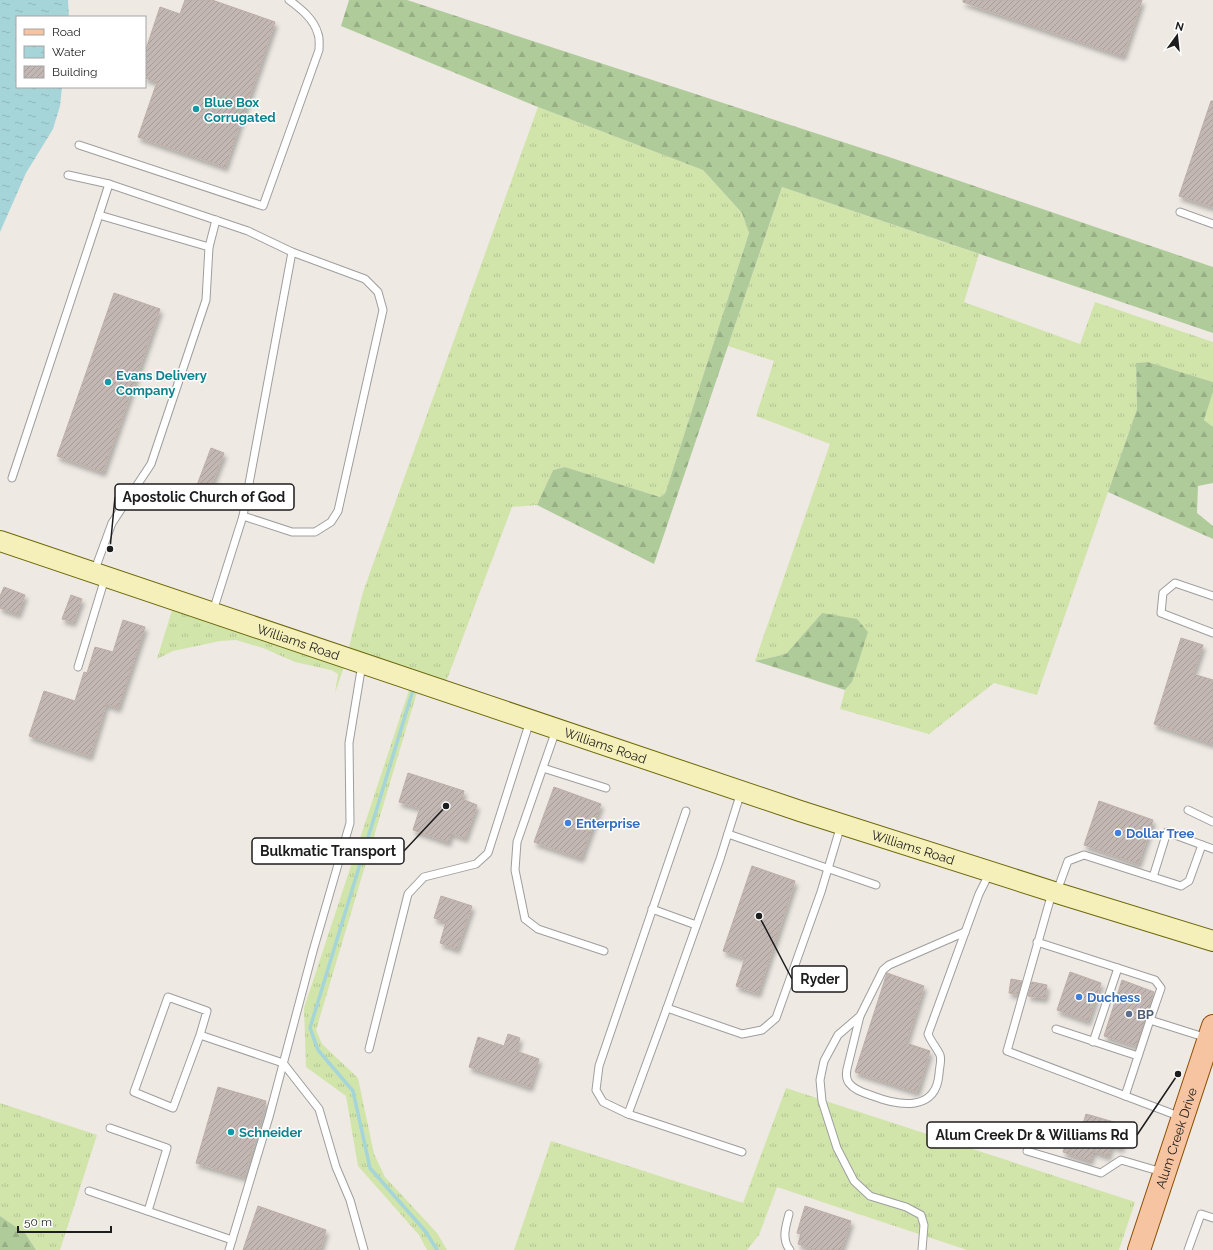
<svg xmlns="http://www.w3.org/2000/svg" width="1213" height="1250" font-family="Raleway,sans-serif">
	<defs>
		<pattern id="grass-tufts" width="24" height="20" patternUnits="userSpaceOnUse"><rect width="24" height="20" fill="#d1e5ab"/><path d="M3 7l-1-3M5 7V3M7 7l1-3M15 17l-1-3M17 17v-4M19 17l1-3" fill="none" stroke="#b3c493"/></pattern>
		<pattern id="forest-firs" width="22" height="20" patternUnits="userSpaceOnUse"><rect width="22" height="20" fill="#b0cb9a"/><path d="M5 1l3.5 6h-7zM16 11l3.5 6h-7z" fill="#97ae84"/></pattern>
		<pattern id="water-ripples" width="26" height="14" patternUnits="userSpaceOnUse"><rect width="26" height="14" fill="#a6d5d9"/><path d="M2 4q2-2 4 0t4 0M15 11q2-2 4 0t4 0" fill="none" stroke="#8eb6ba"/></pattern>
		<pattern id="building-hatch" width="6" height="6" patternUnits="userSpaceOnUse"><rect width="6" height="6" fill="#c2b7b3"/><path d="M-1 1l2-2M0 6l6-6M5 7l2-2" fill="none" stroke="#a69d9a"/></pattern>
		<filter id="shadow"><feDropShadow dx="2.5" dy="4.5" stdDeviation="2" flood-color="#0004"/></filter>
	</defs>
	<rect width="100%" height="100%" fill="#eee9e3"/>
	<g fill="url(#grass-tufts)">
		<polygon points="538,107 703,170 742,213 749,233 665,494 660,497 565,467 553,470 537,505 512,507 446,682 348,651 363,592"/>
		<polygon points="782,187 979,254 964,302 1080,344 1095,302 1213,342 1213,382 1148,362 1136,363 1137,409 1037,695 994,683 929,734 840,709 845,690 852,682 822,613 786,654 755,661 830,444 756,416 774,361 728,346"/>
		<polygon points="1213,392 1213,427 1204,420"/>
		<polygon points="173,607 345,664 335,693 338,674 331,670 295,662 263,648 236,640 220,641 173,651 157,659"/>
		<polygon points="410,687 418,689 316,1030 322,1044 358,1078 374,1154 385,1177 437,1233 447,1250 427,1250 419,1235 358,1166 346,1096 306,1067 304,1008"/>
		<polygon points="786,1088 1135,1202 1119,1250 967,1250 777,1187 759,1235 747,1250 514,1250 551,1141 743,1203"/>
		<polygon points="0,1103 97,1135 60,1250 36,1250 25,1233 0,1216"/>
	</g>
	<g fill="url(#forest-firs)">
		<polygon points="349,0 407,0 889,157 1213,267 1213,333 782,187 654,564 537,505 553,470 565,467 660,497 665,494 749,233 742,213 703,170 538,107 341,26"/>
		<polygon points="1148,362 1213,382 1213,392 1204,420 1213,427 1213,483 1198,486 1197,513 1213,526 1213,539 1108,492 1137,409 1136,363"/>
		<polygon points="822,613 857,619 868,632 852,682 845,690 755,661 786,654"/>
		<polygon points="0,1216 25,1233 36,1250 0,1250"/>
	</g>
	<polygon fill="url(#water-ripples)" points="0,0 68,0 69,17 17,17 17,87 62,87 60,106 53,129 26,173 0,232"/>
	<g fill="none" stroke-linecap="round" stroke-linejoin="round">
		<polyline stroke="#a6d5d9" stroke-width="3.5" points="413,690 310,1028 318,1050 353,1091 370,1168 426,1232 437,1250"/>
	</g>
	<g fill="url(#building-hatch)" stroke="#beada6" filter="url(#shadow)">
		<polygon points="185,0 212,0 275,22 225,167 138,137 157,82 145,78 145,52 160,7 180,14"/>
		<polygon points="963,0 1142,0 1123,56 963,2"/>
		<polygon points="1211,101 1213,101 1213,207 1179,196"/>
		<polygon points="114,293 160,309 103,472 57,456"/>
		<polygon points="211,448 224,453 206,498 194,493"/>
		<polygon points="4,587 25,595 18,614 0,608 0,596"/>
		<polygon points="71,595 82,599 73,622 62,619"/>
		<polygon points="123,620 145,627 118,708 106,704 90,756 29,736 44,691 75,701 84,672 87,673 95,647 113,652"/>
		<polygon points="1181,638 1203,645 1193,674 1213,680 1213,744 1154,724"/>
		<polygon points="408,773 464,791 462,799 477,805 465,838 451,833 448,842 413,830 420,808 399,802"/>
		<polygon points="554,787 601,804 581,858 534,842"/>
		<polygon points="1099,801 1153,820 1138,864 1084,845"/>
		<polygon points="752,866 795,881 758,993 736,986 745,958 723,951"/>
		<polygon points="441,896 472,906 457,949 440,943 446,922 434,918"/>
		<polygon points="1070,972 1101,983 1088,1021 1057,1010"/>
		<polygon points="887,973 924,986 906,1043 930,1051 917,1092 855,1072"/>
		<polygon points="1011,979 1022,981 1018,994 1009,993"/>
		<polygon points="1122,980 1154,992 1136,1046 1104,1036"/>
		<polygon points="1032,982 1047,985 1045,998 1028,996"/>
		<polygon points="508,1034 520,1038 516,1051 539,1059 530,1087 469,1067 478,1037 504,1046"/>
		<polygon points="218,1087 266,1101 244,1177 196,1163"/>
		<polygon points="1086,1114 1128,1126 1121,1148 1111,1145 1108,1156 1093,1151 1090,1161 1063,1152 1071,1127 1081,1130"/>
		<polygon points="258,1206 326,1230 320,1250 243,1250"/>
		<polygon points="805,1206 851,1221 841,1250 816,1250 798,1244 801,1234 797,1233"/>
	</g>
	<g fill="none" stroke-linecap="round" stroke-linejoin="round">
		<g stroke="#9e9e9e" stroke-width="9">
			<g id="lane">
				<path d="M79,145L263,206L319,50C319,45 320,39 318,34C314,19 301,9 289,0"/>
				<polyline points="68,175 109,184 248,231 292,252 243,516 213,611"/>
				<polyline points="1180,212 1213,224"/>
				<polyline points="99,215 109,184"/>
				<polyline points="209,247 216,220"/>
				<polyline points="12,478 99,215 209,247 206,300 151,464 112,523 94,572"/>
				<polyline points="243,516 292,532 315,532 331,522 338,511 383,310 378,292 365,279 292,252"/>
				<polyline points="1213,596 1175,583 1163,593 1161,613 1213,633"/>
				<polyline points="78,667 105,578"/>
				<polyline points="556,730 517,842 515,870 525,919 538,929 604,951"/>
				<polyline points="543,768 606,788"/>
				<polyline points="741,792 720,859 667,1008 628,1114 742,1152"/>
				<polyline points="1188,810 1213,822"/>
				<polyline points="728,834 876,885"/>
				<polyline points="1153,877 1167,832 1213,849"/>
				<polyline points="1057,891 1068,861 1084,855 1181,886 1189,881 1202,845"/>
				<polyline points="1052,893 1007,1051 1181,1117"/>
				<polyline points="652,909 696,925"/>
				<polyline points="1037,942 1155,980 1161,988 1150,1020"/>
				<polyline points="667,1008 742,1034 762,1030 776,1018 821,892 841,825"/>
				<path d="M860,1016L847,1069C846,1074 846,1079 849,1083C855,1091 865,1093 873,1096C899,1106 936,1112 939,1074C939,1069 942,1060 940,1055C937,1048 931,1042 928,1034L979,894L990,872"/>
				<polyline points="1056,1029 1138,1056"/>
				<polyline points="200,1035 207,1011 168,997 134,1092 173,1108 200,1035 283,1063 319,1109 336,1167 350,1200 364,1250"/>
				<polyline points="1093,1042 1118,968"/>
				<polyline points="369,1049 408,894 424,877 476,864 488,853 530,721"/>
				<polyline points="1125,1096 1150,1020 1207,1038"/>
				<polyline points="628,1114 603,1102 596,1090 599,1066 686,811"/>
				<polyline points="110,1128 167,1148 148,1211"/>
				<polyline points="1027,1151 1101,1173 1121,1160 1162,1172"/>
				<polyline points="89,1191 232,1240"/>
				<path d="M789,1214C786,1226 781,1239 790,1250"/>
				<polyline points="229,1250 269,1117 313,951 350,823 349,743 362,664"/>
				<polyline points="922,1250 924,1225 921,1215 906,1207 870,1196 854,1181 837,1148 822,1101 820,1080 824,1061 838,1035 860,1016 883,970 889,965 965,932"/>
				<polyline points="1188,1250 1201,1214 1213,1218"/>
			</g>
		</g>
		<g stroke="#6d690b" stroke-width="22">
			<g id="secondary">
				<path id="s1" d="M0,541L800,811L1057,893L1213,941"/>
			</g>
		</g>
		<g stroke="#8d4d08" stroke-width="24">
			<g id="primary">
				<path id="s2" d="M1139,1250L1213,1026"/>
			</g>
		</g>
		<use href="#lane" stroke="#fff" stroke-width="7"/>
		<use href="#secondary" stroke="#f5efb9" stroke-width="20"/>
		<use href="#primary" stroke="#f6c4a0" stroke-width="22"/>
	</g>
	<g fill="#0f9aa8" stroke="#fff" stroke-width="1.5">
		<circle cx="196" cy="109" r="4"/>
		<circle cx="108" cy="382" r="4"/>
		<circle cx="231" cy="1132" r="4"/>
	</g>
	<g fill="#3f7fe0" stroke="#fff" stroke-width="1.5">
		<circle cx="568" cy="823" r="4"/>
		<circle cx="1118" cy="833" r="4"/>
		<circle cx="1079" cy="997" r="4"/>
	</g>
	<circle fill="#5c6f8a" stroke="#fff" stroke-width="1.5" cx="1129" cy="1014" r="4"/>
	<g text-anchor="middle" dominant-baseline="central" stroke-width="3" stroke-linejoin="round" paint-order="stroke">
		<g font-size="13" font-weight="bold" fill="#0d838f" stroke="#fff" text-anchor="start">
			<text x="204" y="102">Blue Box<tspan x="204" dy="15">Corrugated</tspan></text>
			<text x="116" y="375">Evans Delivery<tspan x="116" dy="15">Company</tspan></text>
			<text x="239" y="1132">Schneider</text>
		</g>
		<g font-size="13" fill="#1d1d1d" stroke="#fff">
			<text stroke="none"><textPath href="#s1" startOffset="315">Williams Road</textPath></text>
			<text stroke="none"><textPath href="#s1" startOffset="639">Williams Road</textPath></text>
			<text stroke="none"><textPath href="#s1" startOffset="963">Williams Road</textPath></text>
			<text stroke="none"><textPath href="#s2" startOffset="118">Alum Creek Drive</textPath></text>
		</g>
		<g font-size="13" font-weight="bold" fill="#366cbe" stroke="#fff" text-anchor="start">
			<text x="576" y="823">Enterprise</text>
			<text x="1126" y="833">Dollar Tree</text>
			<text x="1087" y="997">Duchess</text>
		</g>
		<g font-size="13" font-weight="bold" fill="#4e5e75" stroke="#fff" text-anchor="start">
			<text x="1137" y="1014">BP</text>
		</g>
	</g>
	<path fill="none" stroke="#1d1d1d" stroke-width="1.5" d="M110 549L115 497M446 806L404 851M759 916L792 979M1178 1074L1137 1135"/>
	<g fill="#1d1d1d" stroke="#fff" stroke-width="1.5">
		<circle cx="110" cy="549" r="4"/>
		<circle cx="446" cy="806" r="4"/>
		<circle cx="759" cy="916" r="4"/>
		<circle cx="1178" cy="1074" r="4"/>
	</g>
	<g fill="#fff" stroke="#1d1d1d" stroke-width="1.5">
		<rect x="115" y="484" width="179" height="26" rx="4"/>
		<rect x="252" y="838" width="152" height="26" rx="4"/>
		<rect x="792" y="966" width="55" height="26" rx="4"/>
		<rect x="927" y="1122" width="210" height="26" rx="4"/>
	</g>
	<g font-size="14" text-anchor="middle" font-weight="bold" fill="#1d1d1d">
		<text x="204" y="502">Apostolic Church of God</text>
		<text x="328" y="856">Bulkmatic Transport</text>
		<text x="820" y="984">Ryder</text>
		<text x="1032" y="1140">Alum Creek Dr &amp; Williams Rd</text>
	</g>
	<rect x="16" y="16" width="130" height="72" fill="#ffffff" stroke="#a5a5a5"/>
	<rect x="24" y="29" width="20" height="6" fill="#f6c4a0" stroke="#a5a5a5"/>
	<text x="52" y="36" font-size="12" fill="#1d1d1d">Road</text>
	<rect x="24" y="46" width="20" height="12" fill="url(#water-ripples)" stroke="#a5a5a5"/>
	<text x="52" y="56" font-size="12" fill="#1d1d1d">Water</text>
	<rect x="24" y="66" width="20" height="12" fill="url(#building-hatch)" stroke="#a5a5a5"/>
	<text x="52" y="76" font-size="12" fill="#1d1d1d">Building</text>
	<g transform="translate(1177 36) rotate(15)" stroke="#ffffff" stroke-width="3" paint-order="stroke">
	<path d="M0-3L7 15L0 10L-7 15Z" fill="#1d1d1d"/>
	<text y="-6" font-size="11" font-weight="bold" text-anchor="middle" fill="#1d1d1d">N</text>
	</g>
	<path d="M18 1226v6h93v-6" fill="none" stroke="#1d1d1d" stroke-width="2"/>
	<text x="24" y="1226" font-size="12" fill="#1d1d1d" stroke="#ffffff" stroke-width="3" paint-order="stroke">50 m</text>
</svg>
